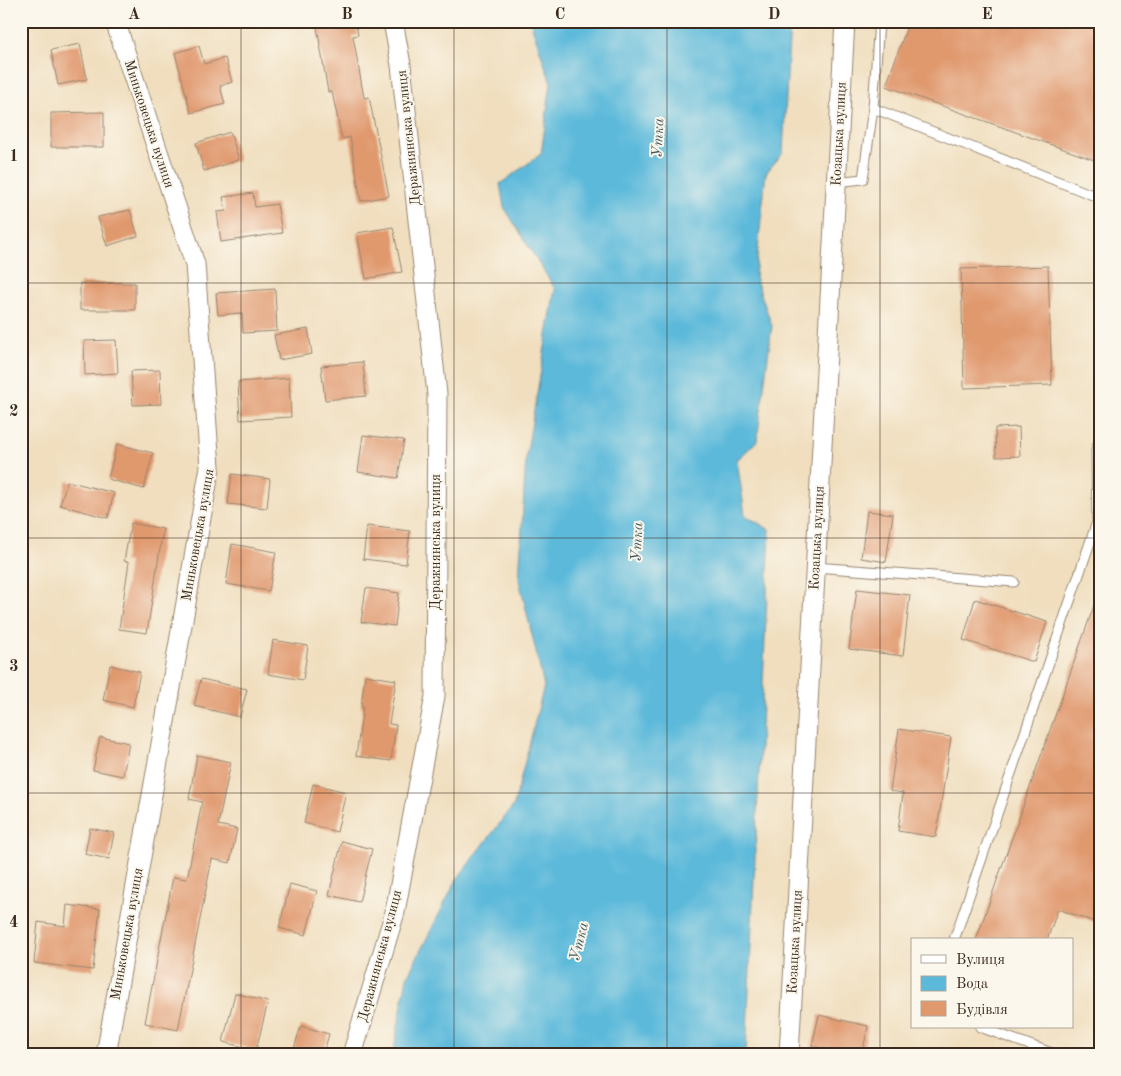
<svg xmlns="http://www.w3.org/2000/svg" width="1121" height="1076" font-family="'Old Standard TT',serif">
	<rect width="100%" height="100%" fill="#fbf7ec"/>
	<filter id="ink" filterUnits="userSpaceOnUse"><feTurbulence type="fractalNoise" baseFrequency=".02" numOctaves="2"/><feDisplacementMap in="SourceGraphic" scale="10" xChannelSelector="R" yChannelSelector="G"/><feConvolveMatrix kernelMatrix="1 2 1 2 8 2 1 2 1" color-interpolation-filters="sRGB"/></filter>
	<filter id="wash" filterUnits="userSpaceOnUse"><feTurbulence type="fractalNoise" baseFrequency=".0096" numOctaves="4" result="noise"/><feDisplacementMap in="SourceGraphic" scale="20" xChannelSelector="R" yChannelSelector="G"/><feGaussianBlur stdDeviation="1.12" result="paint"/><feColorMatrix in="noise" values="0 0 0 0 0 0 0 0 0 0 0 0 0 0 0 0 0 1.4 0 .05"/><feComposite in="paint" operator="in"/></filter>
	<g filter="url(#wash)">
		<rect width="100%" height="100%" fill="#f0debe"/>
		<polygon fill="#5cb9da" stroke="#4c727c" points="530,21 790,21 783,153 766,173 755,277 772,326 757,441 737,460 745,515 770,530 746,1055 393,1055 407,977 457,879 514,805 544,686 519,580 526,457 555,289 504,207 500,184 541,154 551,83"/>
		<g id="blocks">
			<g fill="#e0986d">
				<polygon points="316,21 355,21 358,35 353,36 364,98 369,97 389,196 361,201 350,137 342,139 332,92 328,92"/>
				<polygon points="909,21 1100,21 1100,162 886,86"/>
				<polygon points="80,44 87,79 58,85 51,50"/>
				<polygon points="199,46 204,64 225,58 232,82 220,86 225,104 191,113 175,53"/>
				<polygon points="104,112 104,147 51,147 51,113"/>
				<polygon points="230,132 239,160 204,171 196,143"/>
				<polygon points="253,193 255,207 277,204 282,233 221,242 217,212 226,211 223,197"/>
				<polygon points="130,210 138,236 107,246 98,217"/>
				<polygon points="393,227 402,272 366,279 357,233"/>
				<polygon points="1048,266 1052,385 964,388 961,269"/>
				<rect x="80" y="283" width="55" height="27"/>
				<polygon points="275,289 277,331 243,333 242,313 218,315 216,293"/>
				<polygon points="308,329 312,354 279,360 274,335"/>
				<polygon points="116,340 118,373 85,375 84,341"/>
				<polygon points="363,362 366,396 325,400 321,366"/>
				<polygon points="160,370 161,404 133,405 131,371"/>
				<polygon points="289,378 291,417 240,420 238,382"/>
				<polygon points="1019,427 1020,456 996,457 995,428"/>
				<polygon points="363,435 404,440 398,478 358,472"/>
				<polygon points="117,444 153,453 144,489 108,479"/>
				<polygon points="232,474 270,479 267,508 228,504"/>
				<polygon points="67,481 114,493 108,518 60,505"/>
				<polygon points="867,511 893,514 886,562 861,558"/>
				<polygon points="131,523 163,529 147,633 119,629 129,562 124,561"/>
				<polygon points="367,526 410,531 406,564 363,559"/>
				<polygon points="232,544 276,552 269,591 226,584"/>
				<polygon points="366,588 399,593 395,626 361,622"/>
				<polygon points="857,589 910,595 903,656 849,649"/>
				<polygon points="1097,597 1100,597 1100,924 1058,909 1047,940 976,940"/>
				<polygon points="975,599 1047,622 1034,662 963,640"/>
				<polygon points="273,640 308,646 303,680 268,674"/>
				<polygon points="110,665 140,672 133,707 103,700"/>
				<polygon points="365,675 396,680 389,724 396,725 391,761 356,756 363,707 361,707"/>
				<polygon points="201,679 247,689 240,717 194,706"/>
				<polygon points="899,729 951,737 936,837 898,831 903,793 890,791"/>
				<polygon points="100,737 129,743 123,776 93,770"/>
				<polygon points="197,755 231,762 218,825 237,829 230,863 212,859 178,1030 145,1023 173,877 187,879 202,802 189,799"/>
				<polygon points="313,784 346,792 337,832 304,823"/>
				<polygon points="90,828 114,833 109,859 85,854"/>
				<polygon points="342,841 372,849 359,902 329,895"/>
				<polygon points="290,884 317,891 306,935 279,928"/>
				<polygon points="67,905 100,909 93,970 34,963 38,922 65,926"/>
				<polygon points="235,993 268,1002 256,1050 223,1042"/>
				<polygon points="819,1015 868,1026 862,1055 851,1055 812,1046"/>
				<polygon points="301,1026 329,1034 323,1055 292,1055"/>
			</g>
		</g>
	</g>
	<g filter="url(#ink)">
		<use href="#blocks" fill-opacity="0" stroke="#96846e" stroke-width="1"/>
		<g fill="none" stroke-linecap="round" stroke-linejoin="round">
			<g stroke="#96846e" stroke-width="11">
				<g id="lane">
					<polyline points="873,108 1100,198"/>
					<polyline points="836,182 863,179 873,108 879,21"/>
					<polyline points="815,567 1014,582"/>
					<polyline points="954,940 1097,522 1096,450 1100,438"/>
					<polyline points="980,1027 1057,1055"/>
				</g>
			</g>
			<g stroke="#96846e" stroke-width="21">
				<g id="street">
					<polyline points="106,1055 210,467 195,264 115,21"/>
					<polyline points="352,1055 395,912 435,696 437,394 401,65 393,21"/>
					<polyline points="789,1055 845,21"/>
				</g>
			</g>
			<use href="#lane" stroke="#fff" stroke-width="9"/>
			<use href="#street" stroke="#fff" stroke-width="19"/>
		</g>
	</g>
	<path fill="none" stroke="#3b2a1e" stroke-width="1" stroke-opacity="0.55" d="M241,21V1055M454,21V1055M667,21V1055M880,21V1055M21,283H1100M21,538H1100M21,793H1100"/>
	<g text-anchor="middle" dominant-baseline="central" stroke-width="4" stroke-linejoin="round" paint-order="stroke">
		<g font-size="14" fill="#3b2a1e" stroke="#fbf7ec">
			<text transform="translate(149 124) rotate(72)">Миньковецька вулиця</text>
			<text transform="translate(839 134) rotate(-87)">Козацька вулиця</text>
			<text transform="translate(409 138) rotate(-96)">Деражнянська вулиця</text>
			<text transform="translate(198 535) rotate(-80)">Миньковецька вулиця</text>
			<text transform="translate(817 538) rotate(-87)">Козацька вулиця</text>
			<text transform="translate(436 542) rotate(-90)">Деражнянська вулиця</text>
			<text transform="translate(127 934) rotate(-80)">Миньковецька вулиця</text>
			<text transform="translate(795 942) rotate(-87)">Козацька вулиця</text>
			<text transform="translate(380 956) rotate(-75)">Деражнянська вулиця</text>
		</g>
		<g font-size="15" font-style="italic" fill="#475c60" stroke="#fbf7ec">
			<text transform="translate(659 138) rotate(-87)">Утка</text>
			<text transform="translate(638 542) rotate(-87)">Утка</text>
			<text transform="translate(580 942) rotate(-76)">Утка</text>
		</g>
	</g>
	<rect width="1121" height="1076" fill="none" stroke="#fbf7ec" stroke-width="55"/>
	<rect x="911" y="938" width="162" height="90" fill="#fbf7ec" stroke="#aea59a"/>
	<rect x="921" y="955" width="25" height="8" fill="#ffffff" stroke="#aea59a"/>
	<text x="956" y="964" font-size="15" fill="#3b2a1e">Вулиця</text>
	<rect x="921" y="976" width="25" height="15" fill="#5cb9da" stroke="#aea59a"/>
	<text x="956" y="988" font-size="15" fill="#3b2a1e">Вода</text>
	<rect x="921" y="1001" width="25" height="15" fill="#e0986d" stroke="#aea59a"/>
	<text x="956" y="1014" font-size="15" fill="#3b2a1e">Будівля</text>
	<rect x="28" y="28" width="1066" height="1020" fill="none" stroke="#3b2a1e" stroke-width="2"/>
	<g font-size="16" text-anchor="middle" font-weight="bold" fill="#3b2a1e">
		<text x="134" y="19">A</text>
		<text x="347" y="19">B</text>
		<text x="560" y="19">C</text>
		<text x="774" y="19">D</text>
		<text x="987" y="19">E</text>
		<text x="14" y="161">1</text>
		<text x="14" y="416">2</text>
		<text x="14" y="671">3</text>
		<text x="14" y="927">4</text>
	</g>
</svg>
